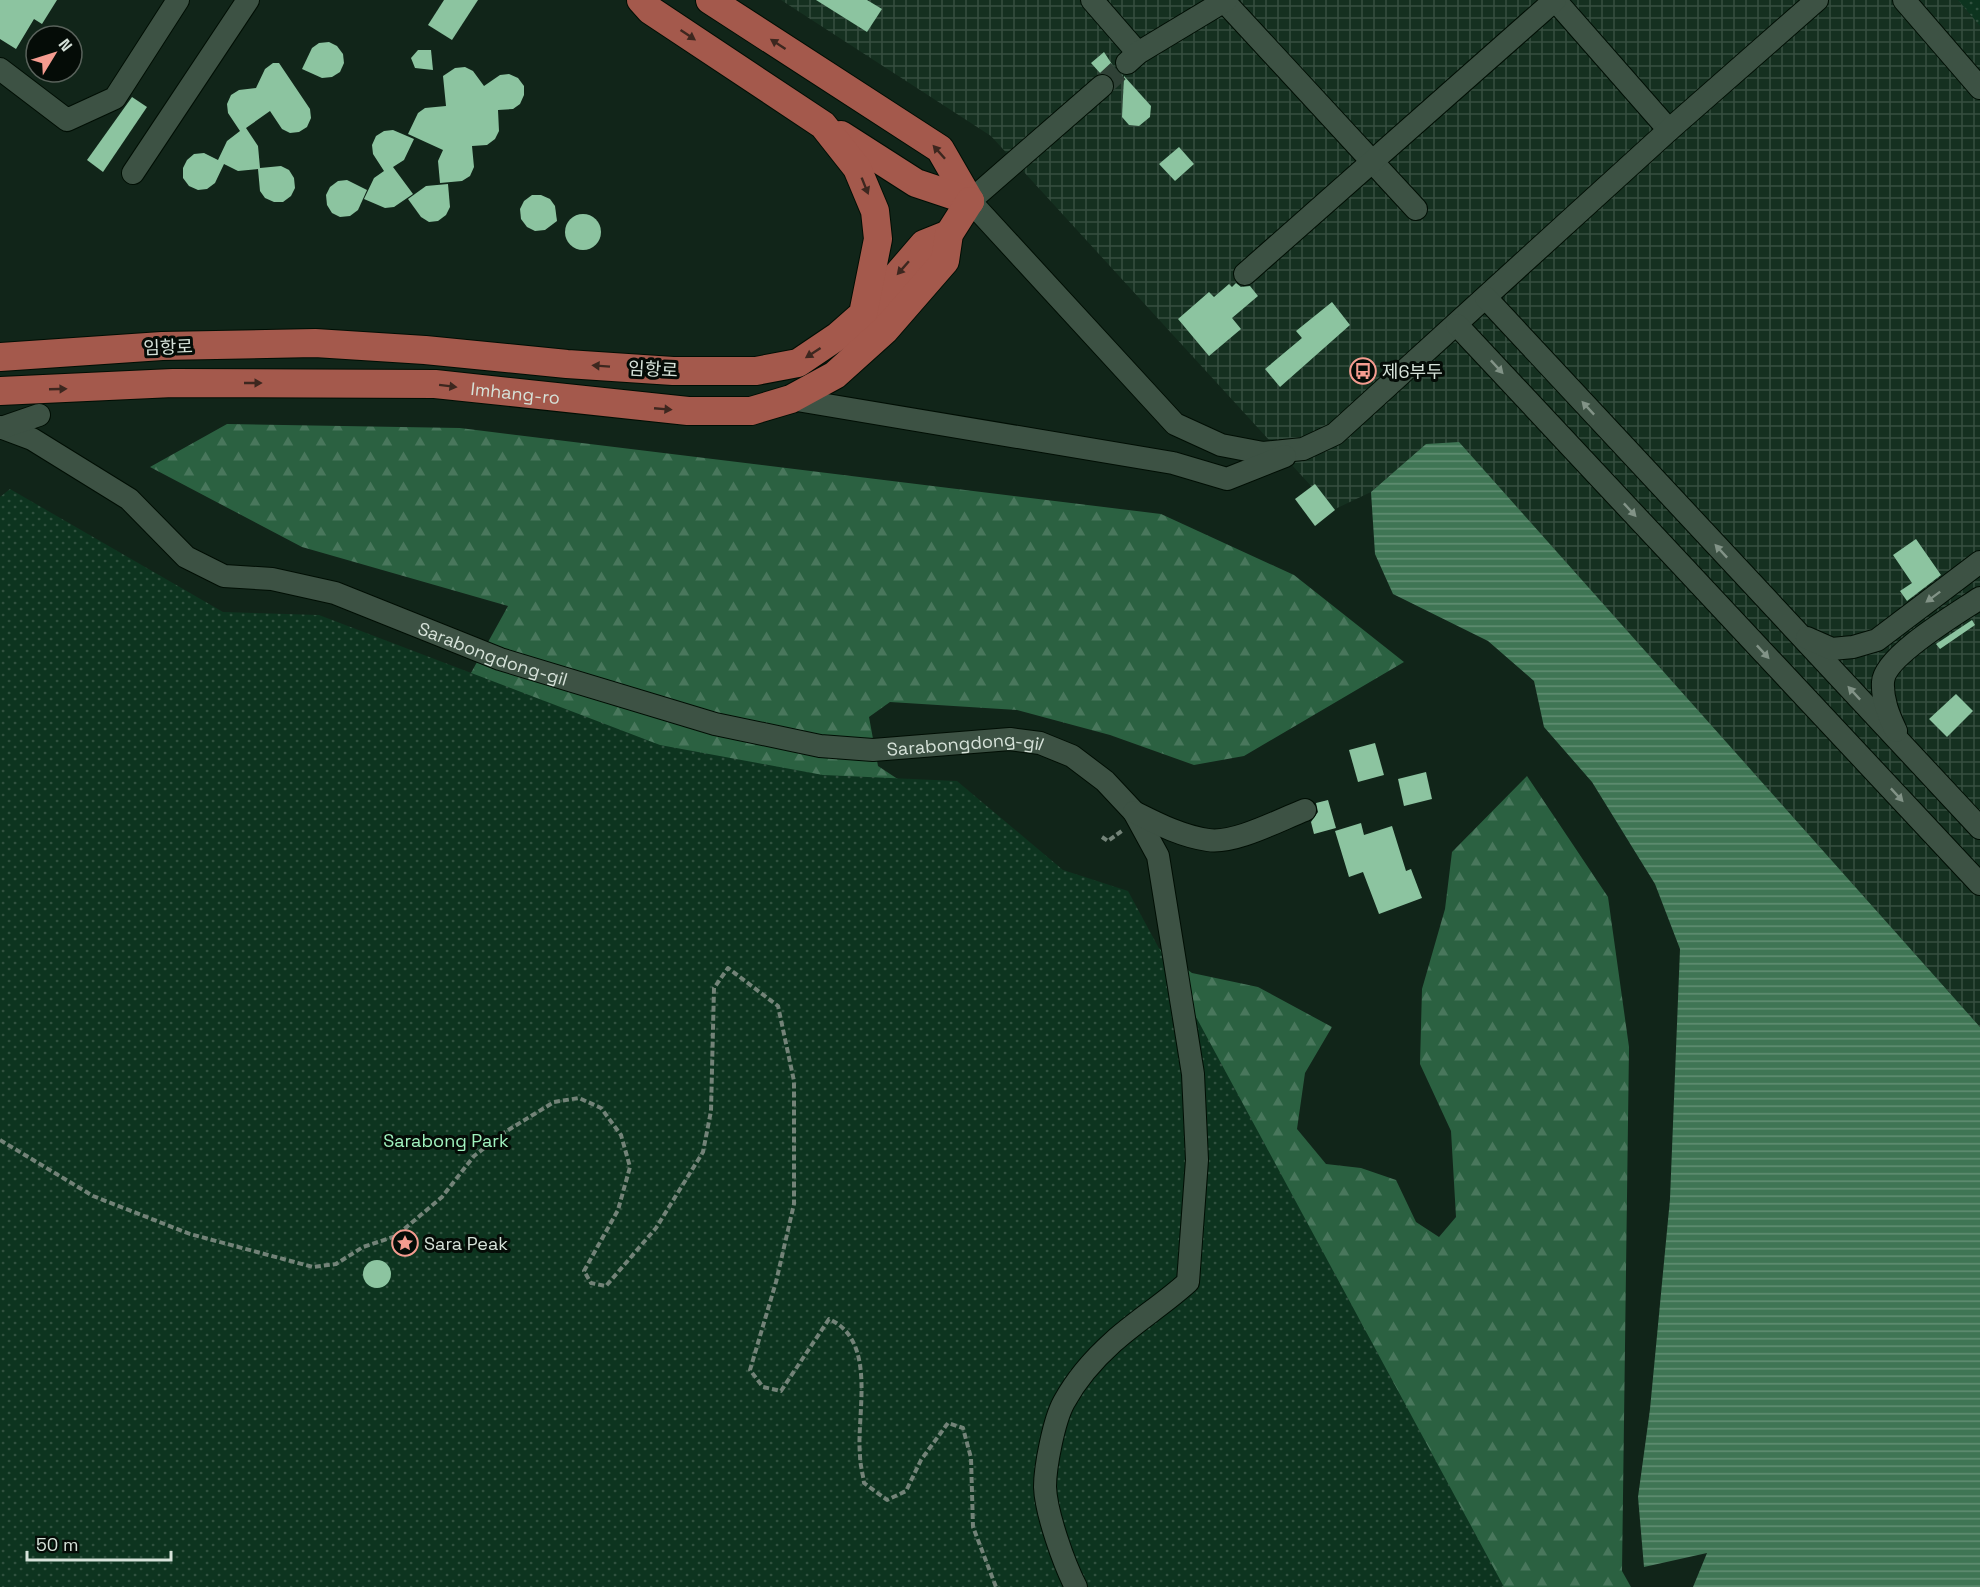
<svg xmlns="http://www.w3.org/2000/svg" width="1980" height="1587" font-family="'Space Grotesk','Noto Sans KR',sans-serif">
	<defs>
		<pattern id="industrial-grid" width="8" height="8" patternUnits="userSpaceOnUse" patternTransform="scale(1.5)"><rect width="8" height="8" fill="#153020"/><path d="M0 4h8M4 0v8" fill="none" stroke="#364e40"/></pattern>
		<pattern id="forest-firs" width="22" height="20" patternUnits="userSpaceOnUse" patternTransform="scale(1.5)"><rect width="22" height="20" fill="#2b6141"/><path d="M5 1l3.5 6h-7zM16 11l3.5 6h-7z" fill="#49775c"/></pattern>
		<pattern id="park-dots" width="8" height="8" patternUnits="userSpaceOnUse" patternTransform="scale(1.5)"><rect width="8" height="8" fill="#0d341f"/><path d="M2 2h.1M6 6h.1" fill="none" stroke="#30513f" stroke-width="1.8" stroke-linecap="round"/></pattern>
		<pattern id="water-rules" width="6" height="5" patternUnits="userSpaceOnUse" patternTransform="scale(1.5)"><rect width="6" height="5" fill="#3f7554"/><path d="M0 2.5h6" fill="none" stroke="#638f74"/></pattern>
	</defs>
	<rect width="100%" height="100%" fill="#112519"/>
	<polygon fill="url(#industrial-grid)" points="781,0 1980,0 1980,1027 1459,443 1426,444 1371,492 1333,510 991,136"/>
	<polygon fill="url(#forest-firs)" points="227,424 460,428 1161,514 1294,575 1404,662 1244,756 1194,765 1110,735 1017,710 890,702 869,717 878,766 937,805 1084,893 1192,973 1258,987 1332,1027 1305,1073 1297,1129 1326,1164 1361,1168 1396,1180 1416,1222 1439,1237 1456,1217 1451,1131 1420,1064 1422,989 1445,909 1452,852 1527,776 1608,897 1629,1047 1622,1571 1631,1587 0,1587 0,750 414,776 508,606 302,547 150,467"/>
	<g fill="url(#park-dots)">
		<polygon points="1958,0 1980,0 1980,26"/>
		<polygon points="10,489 223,612 319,615 660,745 823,775 957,781 1063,870 1128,891 1504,1587 0,1587 0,497"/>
	</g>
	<polygon fill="url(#water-rules)" points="1459,442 1980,1027 1980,1587 1693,1587 1707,1553 1644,1567 1638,1497 1650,1409 1670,1199 1680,949 1655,884 1592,782 1544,727 1534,681 1488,641 1393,594 1375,554 1371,492 1426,444"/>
	<g fill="#8cc4a0">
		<polygon points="0,0 57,0 42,24 34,19 16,49 0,39"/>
		<polygon points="444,0 478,0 452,40 428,25"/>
		<polygon points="816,0 867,0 882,9 867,32"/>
		<polygon points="329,42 337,46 343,54 344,63 340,72 332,77 322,78 302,69 312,48 319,43"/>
		<polygon points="418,50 431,50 433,70 415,68 411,58"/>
		<polygon points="1104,52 1117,72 1123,76 1115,82 1112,77 1100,73 1091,63"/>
		<polygon points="273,63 279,63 310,109 311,118 307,127 299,132 290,133 282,129 270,111 246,128 258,146 260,168 281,166 289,170 294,178 295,188 291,196 283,202 274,202 265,198 260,191 258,169 238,171 224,164 215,183 207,189 198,190 189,186 183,178 183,168 187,160 194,154 204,153 218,160 227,141 240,131 228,113 227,104 231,95 239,90 256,88 265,69"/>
		<polygon points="465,67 473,71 484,86 500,75 509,74 518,78 524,86 524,95 520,104 513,109 498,110 499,131 495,139 487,145 472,146 474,167 470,176 462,181 440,183 438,161 443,150 408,134 418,113 425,108 446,106 443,76 455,68"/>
		<polygon points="1124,76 1151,106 1150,117 1139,126 1129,125 1122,117"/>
		<polygon points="132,97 147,107 103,172 87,160"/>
		<polygon points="393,130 414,139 404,160 393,167 413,194 394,207 385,208 364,199 374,178 384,171 373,154 372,145 376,136 384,131"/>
		<polygon points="1179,147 1194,164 1175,181 1159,164"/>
		<polygon points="347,180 367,190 358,210 350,216 340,217 332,213 327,205 326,195 330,187 338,181"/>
		<polygon points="448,184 450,207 446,215 438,221 429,222 421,217 408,199 426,186"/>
		<polygon points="532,195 541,195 550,199 555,206 557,221 545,230 535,231 527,227 521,219 520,209 524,201"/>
		<circle cx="583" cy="232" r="18"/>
		<polygon points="1236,283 1241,287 1250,286 1258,296 1232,318 1241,329 1209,356 1178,319 1209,292 1214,297 1229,284 1232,287"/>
		<polygon points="1332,302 1350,325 1280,387 1265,369 1302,338 1296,331"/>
		<polygon points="1315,484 1335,510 1315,526 1295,499"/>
		<polygon points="1916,539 1941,575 1907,601 1900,591 1912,583 1893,555"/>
		<polygon points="1972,620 1975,625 1940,649 1936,644"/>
		<polygon points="1956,694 1973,711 1947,737 1929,719"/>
		<polygon points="1375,743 1384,775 1358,782 1349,750"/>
		<polygon points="1426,772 1432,799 1404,806 1398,779"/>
		<polygon points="1328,800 1336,828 1314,834 1311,822 1318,812 1316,803"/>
		<polygon points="1361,823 1364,835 1392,826 1406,871 1411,869 1422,898 1379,914 1363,872 1349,877 1335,831"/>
		<circle cx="377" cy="1274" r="14"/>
	</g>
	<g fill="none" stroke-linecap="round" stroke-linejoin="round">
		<polyline stroke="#2f4136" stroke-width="22" stroke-dasharray="22 11" stroke-linecap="butt" points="1102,86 1127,63"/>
		<g stroke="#000e04" stroke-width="24">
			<g id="minor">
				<polyline points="1092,0 1138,53"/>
				<polyline points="1555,0 1669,130"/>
				<polyline points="1904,0 1980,88"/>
				<polyline points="1224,1 1416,209"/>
				<polyline points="1127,63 1138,53 1226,0"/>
				<polyline points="0,69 67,120 115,98 178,0"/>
				<polyline points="1102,86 970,201 1175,424 1221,445 1263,453 1303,449 1335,434 1669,130 1817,0"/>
				<polyline points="133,173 248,0"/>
				<polyline points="1245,274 1555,0"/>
				<polyline points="1486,298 1980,828"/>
				<polyline points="1457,325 1980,884"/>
				<polyline points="791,399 1173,463 1227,479 1285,456"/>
				<path id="s1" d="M0,427L32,439L129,499L186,557L224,576L272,579L335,593L500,659L715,724L820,746L873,750L1010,739L1040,743L1072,756L1105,781L1134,812L1158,856L1193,1074L1197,1160L1188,1282C1164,1304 1136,1321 1113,1342C1094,1359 1076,1380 1064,1402C1054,1420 1045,1467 1045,1487C1046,1513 1064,1564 1076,1587"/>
				<polyline points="1,428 39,415"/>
				<polyline points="1807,638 1832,649 1853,647 1877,640 1980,562"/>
				<path d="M1896,731C1889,716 1882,700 1883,682C1884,656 1958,613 1980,598"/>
				<path d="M1134,812C1158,824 1181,836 1208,840C1235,844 1279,820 1305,810"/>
			</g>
		</g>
		<g stroke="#000e04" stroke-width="30">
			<g id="major">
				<polyline points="710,0 940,149 970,201"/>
				<polyline points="841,135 916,183 970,201"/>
				<polyline points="867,310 924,244 949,234"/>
				<polyline points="0,357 162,346 315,343 425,350 567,364 673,371 756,371 798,363 838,336 863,314 878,239 875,211 857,168 823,125 650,10 641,0"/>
				<path id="s2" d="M0,391L173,383L435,384L688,411H751L791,399L835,375L885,330L945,261L949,234L970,201"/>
			</g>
		</g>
		<g stroke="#738378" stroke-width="4" stroke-dasharray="6 3" stroke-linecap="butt">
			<polyline points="1102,837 1108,841 1123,830"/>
			<path d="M0,1140L93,1196L190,1234L313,1267L336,1264L363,1247L396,1236L442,1197L474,1156L505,1132L554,1102L579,1098L601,1108L621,1135L630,1167L618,1210L584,1271L591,1283L606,1286L656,1228L703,1152L711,1111L714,988L728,968L778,1006L794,1081V1204L776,1282L750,1370L763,1387L781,1391L829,1319C878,1341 856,1414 860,1455C860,1465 863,1474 864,1483L887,1500L906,1491L921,1460L948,1423L963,1428L971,1458L973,1527L996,1587"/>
		</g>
		<use href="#minor" stroke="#3d5244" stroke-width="22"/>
		<use href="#major" stroke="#a4594c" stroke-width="28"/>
	</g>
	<defs><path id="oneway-solid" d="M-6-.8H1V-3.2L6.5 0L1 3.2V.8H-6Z" transform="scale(1.5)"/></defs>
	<g fill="#3d271f">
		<use href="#oneway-solid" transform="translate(688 35) rotate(34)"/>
		<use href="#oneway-solid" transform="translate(778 44) rotate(-147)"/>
		<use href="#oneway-solid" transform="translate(939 152) rotate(-132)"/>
		<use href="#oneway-solid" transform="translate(865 186) rotate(68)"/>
		<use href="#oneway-solid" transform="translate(903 268) rotate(131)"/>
		<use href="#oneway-solid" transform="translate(813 353) rotate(147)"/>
		<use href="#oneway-solid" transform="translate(601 366) rotate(-176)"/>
		<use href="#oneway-solid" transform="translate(253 383)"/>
		<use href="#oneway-solid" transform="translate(448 386) rotate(7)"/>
		<use href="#oneway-solid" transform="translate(58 389) rotate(-2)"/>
		<use href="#oneway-solid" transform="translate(663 409) rotate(5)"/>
	</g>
	<g fill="#829387">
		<use href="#oneway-solid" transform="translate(1497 367) rotate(47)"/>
		<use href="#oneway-solid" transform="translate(1588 408) rotate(-133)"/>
		<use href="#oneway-solid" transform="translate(1630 510) rotate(47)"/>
		<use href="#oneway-solid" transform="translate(1721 551) rotate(-133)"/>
		<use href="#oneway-solid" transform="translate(1933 597) rotate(143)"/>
		<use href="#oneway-solid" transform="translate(1763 652) rotate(47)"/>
		<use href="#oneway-solid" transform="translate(1854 693) rotate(-133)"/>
		<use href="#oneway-solid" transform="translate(1897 795) rotate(47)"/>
	</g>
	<defs>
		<g id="bus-ring" transform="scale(1.35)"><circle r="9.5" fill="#050c07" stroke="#f59c90" stroke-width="1.5"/><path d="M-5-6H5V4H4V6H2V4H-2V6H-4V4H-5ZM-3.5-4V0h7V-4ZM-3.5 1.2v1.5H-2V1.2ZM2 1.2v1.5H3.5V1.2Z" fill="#f59c90"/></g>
		<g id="sight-ring" transform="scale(1.35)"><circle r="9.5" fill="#050c07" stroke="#f59c90" stroke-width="1.5"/><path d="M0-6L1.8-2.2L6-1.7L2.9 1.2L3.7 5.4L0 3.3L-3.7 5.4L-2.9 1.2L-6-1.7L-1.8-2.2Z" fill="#f59c90"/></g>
	</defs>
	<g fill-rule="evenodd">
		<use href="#bus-ring" x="1363" y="371"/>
		<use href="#sight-ring" x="405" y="1243"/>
	</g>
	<g text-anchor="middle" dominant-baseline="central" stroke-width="6" stroke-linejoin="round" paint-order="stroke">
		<g font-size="18" fill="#d6e2d9" stroke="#050c07">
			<text transform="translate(168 347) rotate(-2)">임항로</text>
			<text transform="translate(653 369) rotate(3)">임항로</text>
			<text stroke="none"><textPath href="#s2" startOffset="516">Imhang-ro</textPath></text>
			<text stroke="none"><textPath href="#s1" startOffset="554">Sarabongdong-gil</textPath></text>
			<text stroke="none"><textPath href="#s1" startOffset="1040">Sarabongdong-gil</textPath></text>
		</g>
		<g font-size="18" fill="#d6e2d9" stroke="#050c07" text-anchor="start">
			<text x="1382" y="371">제6부두</text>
			<text x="424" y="1243">Sara Peak</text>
		</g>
		<g font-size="18" fill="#a1f3bf" stroke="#050c07">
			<text x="446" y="1140">Sarabong Park</text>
		</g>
	</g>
	<g transform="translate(54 54) rotate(52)"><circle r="28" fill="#050c07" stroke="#59625b" stroke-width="1.5"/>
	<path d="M0-4.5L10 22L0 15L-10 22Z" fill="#f59c90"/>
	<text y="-9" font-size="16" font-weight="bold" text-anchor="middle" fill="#d6e2d9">N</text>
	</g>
	<path d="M27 1551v9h144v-9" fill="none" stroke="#d6e2d9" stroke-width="3"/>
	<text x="36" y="1551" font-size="18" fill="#d6e2d9" stroke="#050c07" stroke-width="4.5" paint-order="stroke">50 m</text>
</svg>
